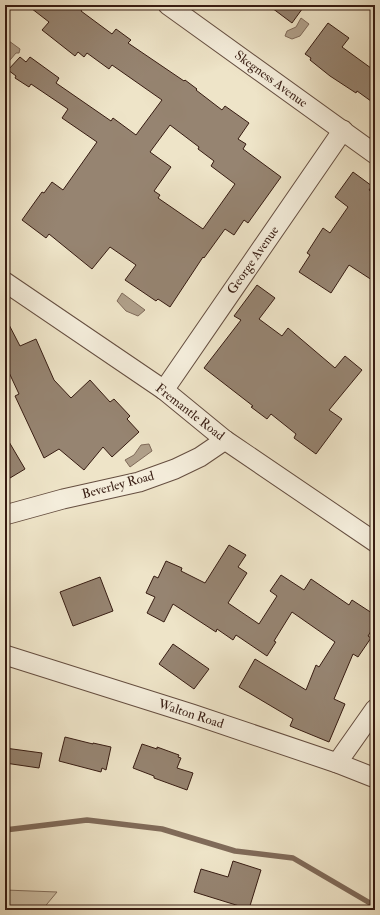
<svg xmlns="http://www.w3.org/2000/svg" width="380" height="915" font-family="'IM FELL Double Pica',serif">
	<rect width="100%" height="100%" fill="#eee4c8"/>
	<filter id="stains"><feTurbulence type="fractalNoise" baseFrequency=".005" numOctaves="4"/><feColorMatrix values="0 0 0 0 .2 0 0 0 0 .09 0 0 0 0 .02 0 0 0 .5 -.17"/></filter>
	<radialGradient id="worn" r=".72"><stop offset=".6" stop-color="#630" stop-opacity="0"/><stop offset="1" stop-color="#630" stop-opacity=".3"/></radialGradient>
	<polygon fill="#cfc2a9" stroke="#836f5e" points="5,890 57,892 42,910 5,910"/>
	<g fill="#b0a08a" stroke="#806b5a">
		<polygon points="301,18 309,24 300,36 292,39 285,36 287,31 296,27"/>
		<polygon points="9,41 20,49 19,53 16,53 5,66 5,47"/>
		<polygon points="122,293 145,310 138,316 126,311 117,301"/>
		<polygon points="149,444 152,451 130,467 125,460 134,455 141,445"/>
	</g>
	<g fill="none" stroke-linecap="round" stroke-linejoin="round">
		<polyline stroke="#806b5a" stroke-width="5.5" points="5,830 87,820 162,829 235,851 293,858 375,906"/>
	</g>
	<g fill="#968471" stroke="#371c12" fill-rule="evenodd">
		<path d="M27,5H85L81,11L112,34L116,29L131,40L128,43L184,81L185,80L197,89L196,90L222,110L225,106L249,123L238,139L246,144L243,149L281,177L248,223L244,220L234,235L225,229L204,258L203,257L170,307L158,299L156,301L125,280L136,265L110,247L92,269L49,234L46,238L22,220L42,192L44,193L52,182L63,190L97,142L62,118L68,109L31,84L29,87L15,78L16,76L8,70L20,57L26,62L30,57L59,78L56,83L111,121L113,118L136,135L162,100L112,65L109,69L87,53L84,57L78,52L75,56L42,30L49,22ZM170,125L199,147L198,149L214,161L211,166L235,184L203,229L158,198L160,195L154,191L171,167L150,152Z"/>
		<polygon points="268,5 305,5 292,23"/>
		<polygon points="328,23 349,38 342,47 375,71 375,104 357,91 356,93 330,76 310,60 311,58 305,54"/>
		<polygon points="353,172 372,186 369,190 375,194 375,282 349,265 331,293 299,272 310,255 307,253 323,228 330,233 348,207 335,197"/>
		<polygon points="257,285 275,298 259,319 282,336 288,328 335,368 345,356 362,370 329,410 342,419 316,454 294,438 296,434 271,414 267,419 251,407 253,406 204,368 241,320 234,316"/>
		<polygon points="5,317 20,346 36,339 54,380 71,398 90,380 110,402 114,399 130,416 127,419 139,432 112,457 103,447 84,470 59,449 44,458 15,396 19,394 5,364"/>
		<polygon points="5,435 25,469 5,481"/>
		<polygon points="229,545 246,555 238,567 247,573 228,603 259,624 277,596 270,591 281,575 304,590 311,579 349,605 352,600 375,615 375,625 368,636 371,638 358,657 353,654 334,699 345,704 329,742 290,726 293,719 239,687 255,659 306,690 316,665 319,667 335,642 292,612 274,641 276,642 267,656 236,635 233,640 217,629 216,632 173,604 164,622 147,613 155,597 146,593 154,576 158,578 166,561 182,568 181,571 205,583"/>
		<polygon points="100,577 113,611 73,626 60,592"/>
		<polygon points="173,644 209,669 194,689 159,664"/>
		<polygon points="65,737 93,744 93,743 111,747 106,770 102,768 101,772 59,761"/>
		<polygon points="142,744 157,749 157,747 179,755 178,757 181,758 177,768 193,773 187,790 154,778 154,776 133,768"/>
		<polygon points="5,748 42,753 39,768 5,763"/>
		<polygon points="233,861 261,870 249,909 194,892 201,869 228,877"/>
	</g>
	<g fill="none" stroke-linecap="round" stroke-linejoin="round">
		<g stroke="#654e40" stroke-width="21">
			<g id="minor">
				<polyline points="168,5 375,154"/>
				<polyline points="5,282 164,390 225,440 375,542"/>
				<polyline points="164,390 343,130"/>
				<polyline points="5,515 63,499 139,482 175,469 200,457 225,440"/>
				<polyline points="5,655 192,714 337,763 375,778"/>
				<polyline points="337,763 375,709"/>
			</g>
		</g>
		<use href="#minor" stroke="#f4eddb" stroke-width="19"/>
	</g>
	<g text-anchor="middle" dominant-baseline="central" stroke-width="3" stroke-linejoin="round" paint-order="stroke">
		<g font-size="13" fill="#371c12" stroke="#f4eddb">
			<text transform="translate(271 79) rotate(36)">Skegness Avenue</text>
			<text transform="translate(253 260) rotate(-55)">George Avenue</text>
			<text transform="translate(190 412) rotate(38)">Fremantle Road</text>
			<text transform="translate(118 485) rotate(-15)">Beverley Road</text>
			<text transform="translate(191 714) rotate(18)">Walton Road</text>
		</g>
	</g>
	<rect width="380" height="915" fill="none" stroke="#eee4c8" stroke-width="20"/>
	<rect x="6" y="6" width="368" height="903" fill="none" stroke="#371c12" stroke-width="2"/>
	<rect x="10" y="10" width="360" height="895" fill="none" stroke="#371c12"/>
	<rect width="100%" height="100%" filter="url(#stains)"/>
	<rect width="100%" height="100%" fill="url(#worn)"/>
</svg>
